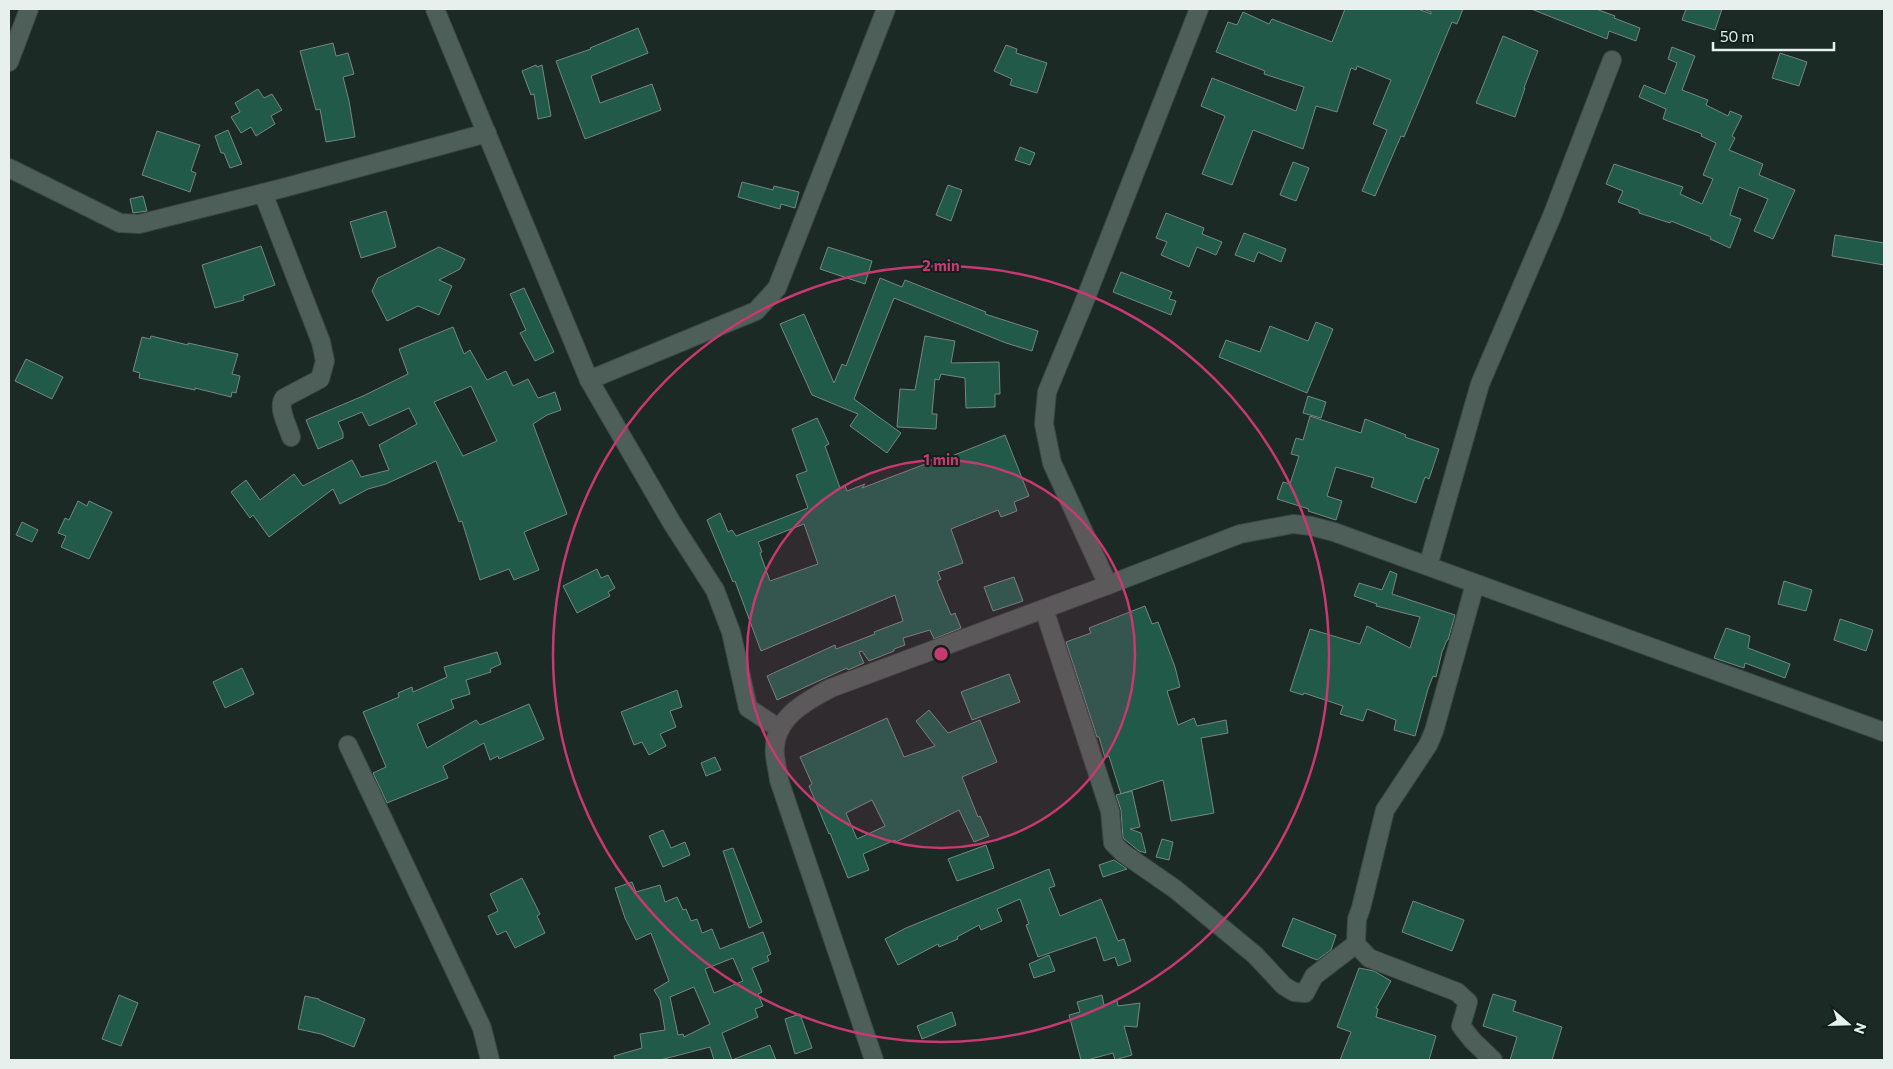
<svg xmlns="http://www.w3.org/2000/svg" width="1893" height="1069" font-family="Commissioner,sans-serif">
	<rect width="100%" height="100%" fill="#1c2a25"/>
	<g fill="#225a49" stroke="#758680" fill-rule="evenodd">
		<polygon points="1345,9 1418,9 1431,14 1431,12 1423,9 1463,9 1457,24 1452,22 1404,137 1401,136 1375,196 1362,191 1387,130 1373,124 1391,80 1357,66 1356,70 1351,68 1337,112 1316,106 1303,149 1253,130 1232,185 1202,174 1225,116 1201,106 1212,78 1296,111 1304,87 1264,74 1265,71 1216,52 1228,22 1237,25 1243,12 1269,24 1272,19 1332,42"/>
		<polygon points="1531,9 1596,9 1615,16 1614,18 1640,28 1636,41 1609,31 1607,39"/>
		<polygon points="1686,9 1722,9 1715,30 1682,20"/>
		<polygon points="638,28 648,53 591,76 600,103 652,84 661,110 585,139 556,61 591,49 590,48"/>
		<polygon points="1503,36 1538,51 1524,88 1525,88 1515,117 1476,103"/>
		<polygon points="333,43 336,56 348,53 354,74 343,77 349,101 355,137 326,142 320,109 316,110 300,51"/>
		<polygon points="1006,45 1017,49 1016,53 1047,63 1037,93 1010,85 1012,79 994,71"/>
		<polygon points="1672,47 1695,56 1682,90 1708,100 1706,105 1728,116 1730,111 1742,116 1732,136 1735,138 1729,150 1763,164 1759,175 1795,190 1773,239 1754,231 1768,199 1739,187 1730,215 1741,219 1730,248 1710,239 1711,237 1671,221 1670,223 1639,213 1639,210 1618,202 1623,191 1606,184 1614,164 1683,187 1680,194 1702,204 1713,179 1703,175 1716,143 1701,136 1702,134 1663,119 1666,109 1639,97 1644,85 1665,94 1677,63 1668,59"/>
		<polygon points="1780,53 1807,62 1799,86 1772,78"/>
		<polygon points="536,65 537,67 542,65 551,116 538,119 534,94 531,95 522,71"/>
		<polygon points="258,89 264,98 272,94 282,110 271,116 275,124 256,136 251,127 241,133 231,117 240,112 235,103"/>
		<polygon points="228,130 242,164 230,168 224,153 221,153 215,136"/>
		<polygon points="157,131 200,145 191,171 196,173 190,192 142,175"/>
		<polygon points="1020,147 1035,153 1030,165 1015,160"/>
		<polygon points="1293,162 1309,168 1296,201 1280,195"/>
		<polygon points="742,182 773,190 774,186 799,192 795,208 781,204 780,209 738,197"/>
		<polygon points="948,185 962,190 951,221 936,215"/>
		<polygon points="143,196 147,211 133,213 130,199"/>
		<polygon points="386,211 396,247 361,258 350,222"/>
		<polygon points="1166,213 1204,228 1202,234 1222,242 1216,255 1197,247 1189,267 1161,255 1167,242 1156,238"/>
		<polygon points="1244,233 1286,249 1281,262 1258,252 1254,262 1235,255"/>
		<polygon points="1835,235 1884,243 1884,265 1832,256"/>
		<polygon points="261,246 275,285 243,296 244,300 215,308 202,265"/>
		<polygon points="439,247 465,259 460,269 439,280 452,286 439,315 418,306 387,321 372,291 378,278"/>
		<polygon points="828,247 872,261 865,284 820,269"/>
		<polygon points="1121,272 1172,292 1169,299 1176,301 1171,315 1113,292"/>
		<polygon points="880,278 902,287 905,280 986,312 985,314 1038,331 1032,351 1006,343 894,298 854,399 901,433 887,453 850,426 858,414 812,395 780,324 804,314 834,383 842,364 846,366"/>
		<polygon points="524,288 554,352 535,361 520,333 526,330 510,294"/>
		<polygon points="1316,322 1333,329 1307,393 1219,357 1226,340 1260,352 1270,326 1308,341"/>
		<path d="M453,327L464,354L470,350L487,380L506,371L513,386L528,379L538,398L555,392L561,410L547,415L533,424L567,514L524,532L539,570L514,580L509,569L480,580L462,521L459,522L436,461L386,484L368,489L340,504L333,489L269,537L253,515L250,518L231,492L246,480L260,500L294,474L303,486L352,460L361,477L389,470L379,445L417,424L409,408L369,426L362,412L338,422L343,433V438L318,449L306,420L363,396L408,374L399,349ZM471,386L497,441L463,456L434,402Z"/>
		<polygon points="151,336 188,345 188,343 238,354 232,374 240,376 236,393 232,392 231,397 195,388 195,390 139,378 140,373 133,371 142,337 150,339"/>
		<polygon points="925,336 955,341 951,363 999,362 1000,394 995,394 995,407 966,408 965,378 941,374 939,380 935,379 932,414 937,414 936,429 897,427 900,389 915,390"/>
		<polygon points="26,359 63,377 52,399 15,381"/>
		<polygon points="1308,396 1326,402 1321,418 1303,413"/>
		<polygon points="1310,416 1361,433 1365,419 1406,435 1405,437 1439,449 1429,479 1425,477 1416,503 1371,487 1374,478 1336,467 1327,496 1342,501 1336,520 1308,511 1309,509 1277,499 1283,482 1290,484 1299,456 1291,454 1296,438 1303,440"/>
		<path d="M817,418L829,444L825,446L840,488L845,486L847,491L865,484L862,488L928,463L929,465L1005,435L1029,496L1014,502L1017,511L1001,517L998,510L951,529L963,563L938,572L941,579L937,581L951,615L955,613L961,628L934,639L930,630L903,638L905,645L894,649V651L869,661L862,651L859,652L864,663L848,670L847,668L777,700L767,676L835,645L836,649L875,634L874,632L903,621L895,595L761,651L735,581L733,582L707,520L720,513L728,532L732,530L736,536L808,508L796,475L807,471L792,429ZM804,524L818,564L770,581L760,553L762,552L758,542Z"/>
		<polygon points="78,501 87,506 89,501 112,512 89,559 61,547 66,536 58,533 65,518 69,520"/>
		<polygon points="22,522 38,530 32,542 16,535"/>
		<polygon points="597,569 601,578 608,575 615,588 608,592 610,596 577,613 563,586"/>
		<polygon points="1390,571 1397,574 1392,594 1455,615 1448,640 1447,640 1442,652 1436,677 1433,676 1428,689 1415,736 1394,730 1396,720 1367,709 1363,721 1340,714 1343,706 1304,693 1303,695 1290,691 1310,629 1360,644 1367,626 1410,648 1420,617 1376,606 1377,604 1354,596 1359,583 1382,590"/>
		<polygon points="1014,577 1023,601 993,611 984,587"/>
		<polygon points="1784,581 1812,590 1806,611 1778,604"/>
		<polygon points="1145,606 1152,624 1158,622 1175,667 1180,687 1167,691 1178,725 1194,718 1197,726 1226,720 1228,733 1201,738 1214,813 1171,821 1163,780 1121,794 1109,756 1105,758 1099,737 1097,737 1066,642 1091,633 1089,628"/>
		<polygon points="1840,619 1873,630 1866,651 1834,640"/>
		<polygon points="1726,628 1750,636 1748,648 1790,664 1785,678 1745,663 1744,668 1714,658"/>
		<polygon points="497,652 501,664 490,669 491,672 466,680 470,694 451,700 454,708 417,724 427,748 476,720 480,725 529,704 544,739 499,759 498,756 490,760 484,743 443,766 448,778 387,803 373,773 386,767 363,712 399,697 398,693 412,687 413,692 447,677 444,667"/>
		<polygon points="242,668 254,694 225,708 213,682"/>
		<polygon points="1009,674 1020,702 972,720 961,692"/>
		<polygon points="677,690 682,707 670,711 676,727 660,734 666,746 649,755 642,742 634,745 621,712"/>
		<path d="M929,710L948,733L980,720L997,762L962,777L978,817L980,816L989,836L974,842L959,810L896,842L895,840L863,854L869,870L848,878L830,833L829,834L809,786L812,784L800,757L887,718L904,757L935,746L916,721ZM872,800L885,826L857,839L846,813Z"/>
		<polygon points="715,757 721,770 706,776 701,763"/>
		<polygon points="1132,791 1140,827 1130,829 1141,833 1146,853 1139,851 1123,838 1121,810 1116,795"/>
		<polygon points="663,830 671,848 685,842 690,855 663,867 649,836"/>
		<polygon points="1162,839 1173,842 1169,860 1156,857"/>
		<polygon points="986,845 994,868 957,881 948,859"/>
		<polygon points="733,848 762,922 749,928 723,851"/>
		<polygon points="1114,860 1127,869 1103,877 1099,865"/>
		<polygon points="1049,869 1055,886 1049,888 1060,916 1101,899 1118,941 1124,939 1131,961 1118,966 1115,957 1104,961 1096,937 1038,957 1026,925 1029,924 1020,899 997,909 1002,921 981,930 979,925 957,937 958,939 939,947 938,944 898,965 885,939 906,928"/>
		<polygon points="522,878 540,914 537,916 545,933 515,948 506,931 497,935 488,916 498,911 490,894"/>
		<path d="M632,882L636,892L660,885L665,902L677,897L683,910L686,909L691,921L697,919L702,933L712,929L720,949L763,932L771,954L767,956L769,961L752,968L762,992L758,994L763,1006L755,1009L758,1017L722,1033L732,1060H714L710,1047L660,1060H615L614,1056L642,1048L640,1034L665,1030L660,1000L654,990L669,981L651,933L636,940L625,918L615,888ZM733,958L743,981L714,993L705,969ZM694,987L710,1024L684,1037L683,1034L678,1035L670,997Z"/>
		<polygon points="1413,901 1464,920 1452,951 1402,932"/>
		<polygon points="1293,918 1336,935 1331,950 1317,960 1282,946"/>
		<polygon points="1049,955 1055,971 1034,978 1029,964"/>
		<polygon points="1359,968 1374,971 1391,981 1376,1008 1378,1009 1376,1017 1436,1036 1429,1060 1340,1060 1351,1032 1337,1027"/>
		<polygon points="1493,994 1516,1001 1513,1011 1562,1027 1552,1060 1510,1060 1517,1037 1483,1026"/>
		<polygon points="119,995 138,1003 121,1046 102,1039"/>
		<polygon points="1102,995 1104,1005 1117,1001 1118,1006 1140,1003 1137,1027 1124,1026 1132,1055 1115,1060 1113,1053 1087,1060 1081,1060 1069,1015 1080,1012 1077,1002"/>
		<polygon points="305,996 319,999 319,1000 365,1019 354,1047 321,1034 298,1029"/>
		<polygon points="952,1012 956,1025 922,1039 917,1026"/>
		<polygon points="800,1014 812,1048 795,1054 785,1019"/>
		<polygon points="770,1045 776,1060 732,1060"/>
	</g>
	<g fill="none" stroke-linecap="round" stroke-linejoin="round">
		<g stroke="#3b4843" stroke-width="20">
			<g id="minor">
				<polyline points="435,9 589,380 672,523 715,590 731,632 748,708 780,729"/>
				<polyline points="9,62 29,9"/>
				<polyline points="9,168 120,223 139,224 283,188 487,133"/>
				<path d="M263,193L321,342L325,361L320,379L284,398C277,408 288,426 291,437"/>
				<polyline points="589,380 756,311 777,288 886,9"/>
				<polyline points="1428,566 1480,384 1552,216 1612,60"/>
				<polyline points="1475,584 1434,731 1428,745 1385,810 1361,908 1357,919 1356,944 1369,958 1457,992 1468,1002 1461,1026 1473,1041 1493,1060"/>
				<polyline points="1108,585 1052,463 1044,424 1047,392 1083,305 1199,9"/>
				<polyline points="1044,609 1110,811 1113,843 1123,853 1175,889 1255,955 1284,986 1294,992 1305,993 1314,976 1356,944"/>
				<polyline points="348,745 482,1028 490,1060"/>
				<path d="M874,1060L779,780C778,772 776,764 775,756C771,720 804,702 831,688L1108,585L1240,534L1293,524L1311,526L1334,532L1884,732"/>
			</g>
		</g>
		<use href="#minor" stroke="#4e5e58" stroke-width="18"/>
	</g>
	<circle cx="941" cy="654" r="194" fill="#c83871" fill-opacity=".12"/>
	<g fill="none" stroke="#c83871" stroke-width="2.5">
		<circle cx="941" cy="654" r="194"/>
		<circle cx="941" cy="654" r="388"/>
	</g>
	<circle cx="941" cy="654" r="8" fill="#c83871" stroke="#12211c" stroke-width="2.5"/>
	<g font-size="15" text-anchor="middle" font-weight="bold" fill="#c83871" stroke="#12211c" stroke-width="4" stroke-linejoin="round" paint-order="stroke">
		<text x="941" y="271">2 min</text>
		<text x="941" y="465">1 min</text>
	</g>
	<rect width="1893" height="1069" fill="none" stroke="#e7f0ec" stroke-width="20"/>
	<g transform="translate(1848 1024) rotate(110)" stroke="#12211c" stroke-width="4" paint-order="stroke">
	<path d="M0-4L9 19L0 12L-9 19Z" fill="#e7f0ec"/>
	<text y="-8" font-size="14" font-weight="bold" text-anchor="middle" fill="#e7f0ec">N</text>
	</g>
	<path d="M1713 42v8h121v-8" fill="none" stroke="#e7f0ec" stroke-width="2.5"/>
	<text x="1720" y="42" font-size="15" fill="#e7f0ec" stroke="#12211c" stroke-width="4" paint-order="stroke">50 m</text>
</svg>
